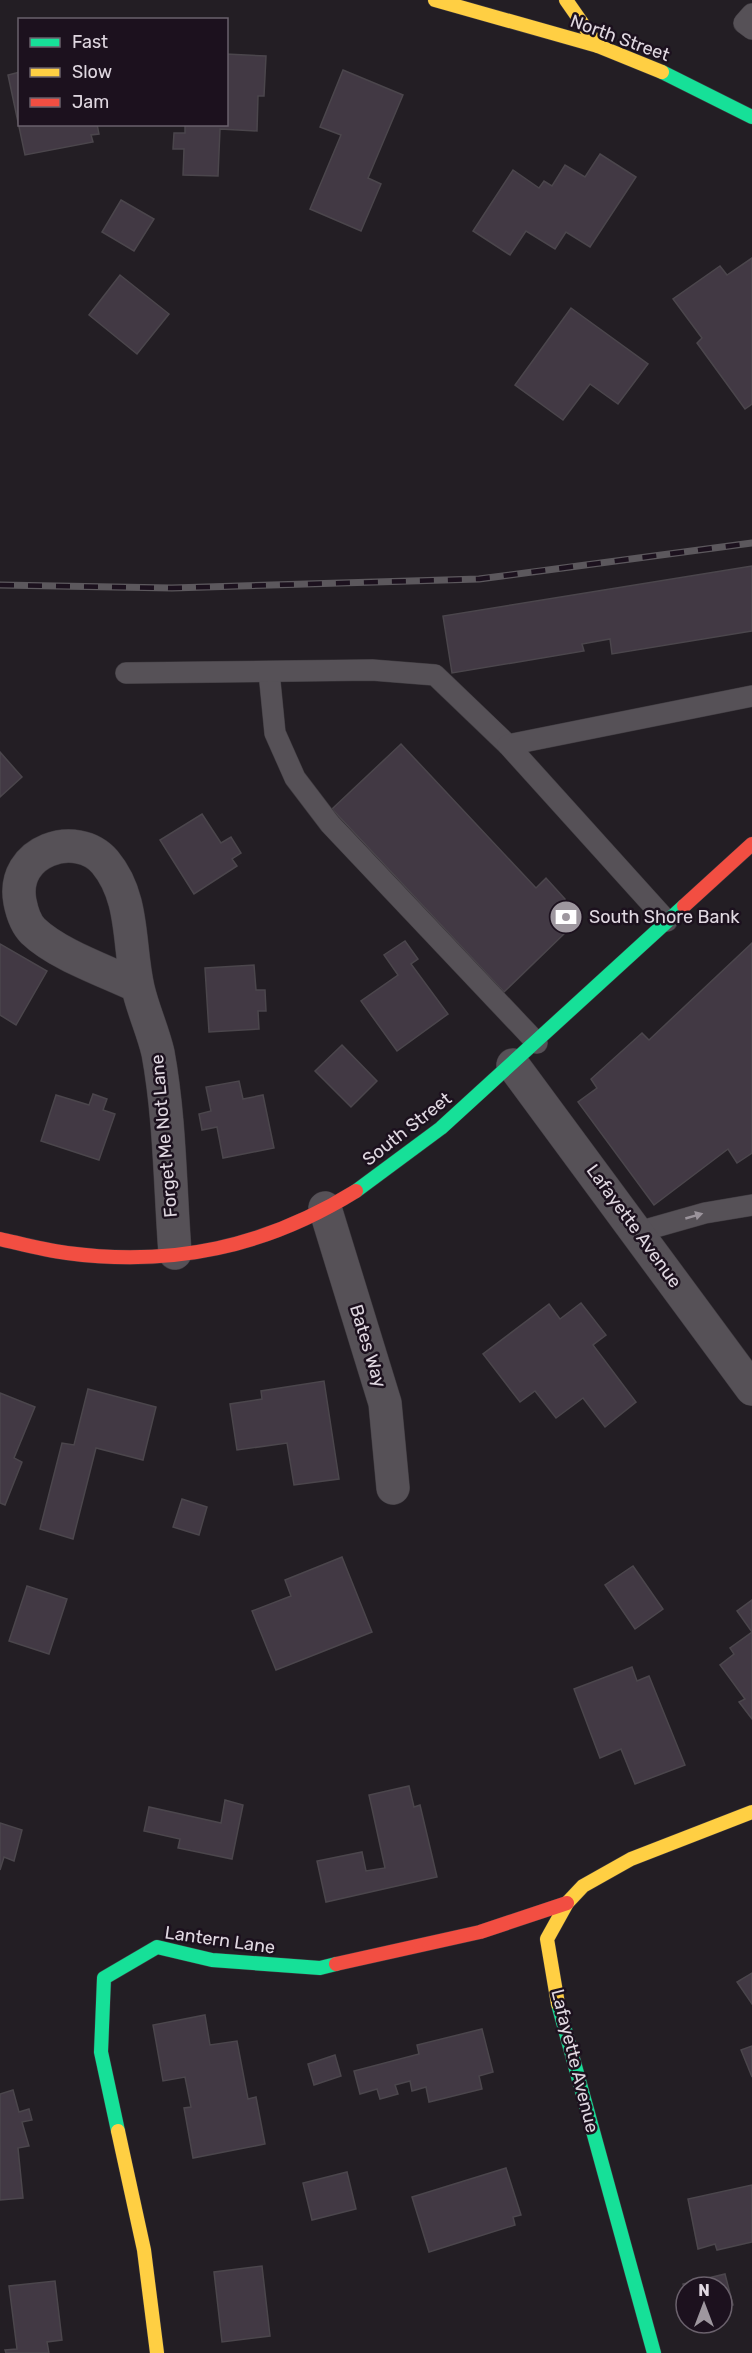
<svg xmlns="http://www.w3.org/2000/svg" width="752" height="2353" font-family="Rubik,sans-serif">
	<rect width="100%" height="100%" fill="#231e24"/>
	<g fill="#423944" stroke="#4b464c" stroke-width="1.5">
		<polygon points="226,54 266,56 264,96 258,96 257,131 220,129 218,176 183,175 184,149 173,149 174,133 185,133 185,124 226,124"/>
		<polygon points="343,70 403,95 368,178 381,184 361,231 310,209 341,135 320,127"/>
		<polygon points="20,72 20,124 97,124 99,134 91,135 93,142 25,155 8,75"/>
		<polygon points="600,154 636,177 590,247 566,232 555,249 526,231 510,255 473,231 513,170 539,188 544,181 552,186 565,165 585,177"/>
		<polygon points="121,200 154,219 134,251 102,232"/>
		<polygon points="752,258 752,404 745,409 697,343 702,338 673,299 720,266 727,275"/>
		<polygon points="120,275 169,314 137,354 89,315"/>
		<polygon points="571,308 648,364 618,404 590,384 563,420 515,385"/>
		<polygon points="752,566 752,631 612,654 610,639 582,644 584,651 452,673 443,616"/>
		<polygon points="401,744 536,888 546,878 565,899 564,934 504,992 332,809"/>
		<polygon points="0,752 22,777 0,797"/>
		<polygon points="202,814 221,843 231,837 241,853 232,859 237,866 194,894 160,840"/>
		<polygon points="405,941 418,959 411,964 448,1014 397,1051 361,1001 398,975 384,955"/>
		<polygon points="752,943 752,1153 737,1163 728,1149 654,1205 578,1102 597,1088 591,1079 642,1033 649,1040"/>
		<polygon points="0,944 47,971 16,1025 0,1015"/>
		<polygon points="254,965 256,990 265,990 266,1011 258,1011 259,1029 209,1032 205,968"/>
		<polygon points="342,1045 377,1081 351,1107 315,1071"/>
		<polygon points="239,1081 243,1099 263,1095 274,1148 223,1158 217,1127 202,1130 199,1114 211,1111 206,1087"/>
		<polygon points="93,1094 107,1099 103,1110 115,1114 99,1160 41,1141 56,1095 89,1105"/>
		<polygon points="581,1303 606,1335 593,1345 636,1402 605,1427 583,1398 556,1418 535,1391 520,1402 483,1354 549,1304 560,1319"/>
		<polygon points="324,1381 339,1479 294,1485 287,1443 237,1450 230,1404 262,1399 261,1391"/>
		<polygon points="88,1389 156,1407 143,1460 96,1448 73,1539 40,1529 62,1443 74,1445"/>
		<polygon points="0,1393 35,1407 14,1458 22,1462 5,1505 0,1503"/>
		<polygon points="182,1499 207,1507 199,1535 173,1527"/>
		<polygon points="342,1557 372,1632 276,1670 252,1611 291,1596 285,1580"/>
		<polygon points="633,1566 663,1609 635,1629 605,1585"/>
		<polygon points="27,1586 67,1599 49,1654 9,1641"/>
		<polygon points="752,1600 752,1719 739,1702 745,1699 720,1665 734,1654 730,1648 752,1632 737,1611"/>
		<polygon points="632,1667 637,1681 649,1676 685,1765 635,1784 621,1749 600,1758 574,1689"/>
		<polygon points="409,1786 414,1807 420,1805 437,1877 326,1902 317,1861 362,1852 366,1871 385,1868 369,1795"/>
		<polygon points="225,1800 243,1805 232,1859 178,1848 180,1839 144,1831 149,1807 221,1823"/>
		<polygon points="0,1823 22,1830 14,1861 4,1857 0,1870"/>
		<polygon points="752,1973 752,2004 737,1982"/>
		<polygon points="205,2015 210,2045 237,2041 248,2099 256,2097 265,2144 193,2158 184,2108 191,2107 185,2077 163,2081 153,2025"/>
		<polygon points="482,2029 493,2072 479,2076 482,2089 429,2102 426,2087 412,2091 410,2081 395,2085 398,2094 380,2099 377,2089 360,2094 354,2071 419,2054 417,2045"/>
		<polygon points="752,2046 752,2077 741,2050"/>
		<polygon points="335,2055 341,2076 314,2085 308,2064"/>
		<polygon points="13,2090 19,2112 29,2109 32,2120 22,2122 29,2146 18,2148 23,2198 0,2200 0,2094"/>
		<polygon points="506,2168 521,2215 513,2217 515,2225 429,2252 412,2197"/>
		<polygon points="347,2172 356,2209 312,2220 303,2183"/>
		<polygon points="752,2185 752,2242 717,2250 715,2244 698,2249 688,2199"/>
		<polygon points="262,2266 270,2336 222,2342 214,2272"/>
		<polygon points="725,2274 733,2305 722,2307 722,2287 686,2287 686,2296 683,2284"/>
		<polygon points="55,2281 62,2340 47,2342 49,2353 6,2353 5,2350 17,2349 9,2286"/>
	</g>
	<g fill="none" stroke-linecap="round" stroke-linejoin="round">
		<g stroke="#3e3a3f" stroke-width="22">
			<g id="lane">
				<polyline points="752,14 744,23 752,29"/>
				<polyline points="269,672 275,733 295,778 330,824 537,1043"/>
				<polyline points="126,673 372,670 435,675 508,745"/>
				<polyline points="667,921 508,745 752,696"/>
				<polyline points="638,1232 705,1213 752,1205"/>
			</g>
		</g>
		<g stroke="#3e3a3f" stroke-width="34">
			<g id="street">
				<path d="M137,986C106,971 58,955 33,931C26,924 22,912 20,902C10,850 77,829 105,862C135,898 128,945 138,988C143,1010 153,1031 158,1053C170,1118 170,1187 175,1253"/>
				<polyline points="513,1065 752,1389"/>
				<polyline points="325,1208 385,1403 393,1488"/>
			</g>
		</g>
		<g stroke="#3e3a3f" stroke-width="15">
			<g id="fast">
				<polyline points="662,72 752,117"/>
				<polyline points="356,1191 441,1128 684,906"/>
				<polyline points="558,2004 654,2353"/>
				<polyline points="118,2131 101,2052 104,1978 157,1947 212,1960 320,1968 336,1964"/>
			</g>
		</g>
		<g stroke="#3e3a3f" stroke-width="15">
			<g id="slow">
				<polyline points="435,0 598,46 662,72"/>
				<polyline points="566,0 598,46"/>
				<polyline points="558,2004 547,1939 567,1903 583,1886 631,1859 752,1812"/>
				<polyline points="118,2131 144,2250 157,2353"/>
			</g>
		</g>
		<g stroke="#3e3a3f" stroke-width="15">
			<g id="jam">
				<polyline points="684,906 752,844"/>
				<path d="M0,1239C22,1244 44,1250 67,1253C172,1267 266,1247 356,1191"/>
				<polyline points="336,1964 480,1932 567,1903"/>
			</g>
		</g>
		<use href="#lane" stroke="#565157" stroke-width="21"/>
		<use href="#street" stroke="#565157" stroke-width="33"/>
		<use href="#fast" stroke="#16e098" stroke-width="14"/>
		<use href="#slow" stroke="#ffcf43" stroke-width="14"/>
		<use href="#jam" stroke="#f24e42" stroke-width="14"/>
		<g stroke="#5c585d" stroke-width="7">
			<polyline id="rail" points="0,585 172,588 479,579 752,543"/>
		</g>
		<use href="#rail" stroke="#1c111e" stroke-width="4.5" stroke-dasharray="14" stroke-linecap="butt"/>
	</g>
	<defs><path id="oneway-solid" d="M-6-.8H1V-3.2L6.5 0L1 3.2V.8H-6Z" transform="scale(1.5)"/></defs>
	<use fill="#9b949c" href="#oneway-solid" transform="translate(694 1216) rotate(-16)"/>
	<defs>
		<g id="bank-disc" transform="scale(1.725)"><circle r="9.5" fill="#9e979f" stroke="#1c111e"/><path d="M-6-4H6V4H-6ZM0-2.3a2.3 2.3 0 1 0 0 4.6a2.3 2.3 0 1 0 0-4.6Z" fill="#fff"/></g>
	</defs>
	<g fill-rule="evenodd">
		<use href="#bank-disc" x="566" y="917"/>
	</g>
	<g text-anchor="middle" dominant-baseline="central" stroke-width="5" stroke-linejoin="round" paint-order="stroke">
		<g font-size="18" fill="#e0d8e1" stroke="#1c111e">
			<text transform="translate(620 38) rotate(20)">North Street</text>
			<text transform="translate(407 1129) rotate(-38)">South Street</text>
			<text transform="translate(164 1136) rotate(-95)">Forget Me Not Lane</text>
			<text transform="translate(634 1226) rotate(54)">Lafayette Avenue</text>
			<text transform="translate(368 1346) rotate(73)">Bates Way</text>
			<text transform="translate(220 1940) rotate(8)">Lantern Lane</text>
			<text transform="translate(575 2061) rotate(76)">Lafayette Avenue</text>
		</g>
		<g font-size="18" fill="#e0d8e1" stroke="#1c111e" text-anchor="start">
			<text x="589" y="917">South Shore Bank</text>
		</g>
	</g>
	<rect x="18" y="18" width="210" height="108" fill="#1c111e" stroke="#6a616c" stroke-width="1.5"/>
	<rect x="30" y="38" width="30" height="9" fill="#16e098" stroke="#6a616c" stroke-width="1.5"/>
	<text x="72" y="48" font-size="18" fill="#e0d8e1">Fast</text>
	<rect x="30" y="68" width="30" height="9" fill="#ffcf43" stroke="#6a616c" stroke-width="1.5"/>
	<text x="72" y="78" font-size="18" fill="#e0d8e1">Slow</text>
	<rect x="30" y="98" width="30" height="9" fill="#f24e42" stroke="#6a616c" stroke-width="1.5"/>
	<text x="72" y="108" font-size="18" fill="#e0d8e1">Jam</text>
	<g transform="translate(704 2305)"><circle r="28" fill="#1c111e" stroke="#6a616c" stroke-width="1.5"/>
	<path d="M0-4.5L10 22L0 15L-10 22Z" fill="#9e979f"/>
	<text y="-9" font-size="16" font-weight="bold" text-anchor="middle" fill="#e0d8e1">N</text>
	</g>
</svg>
